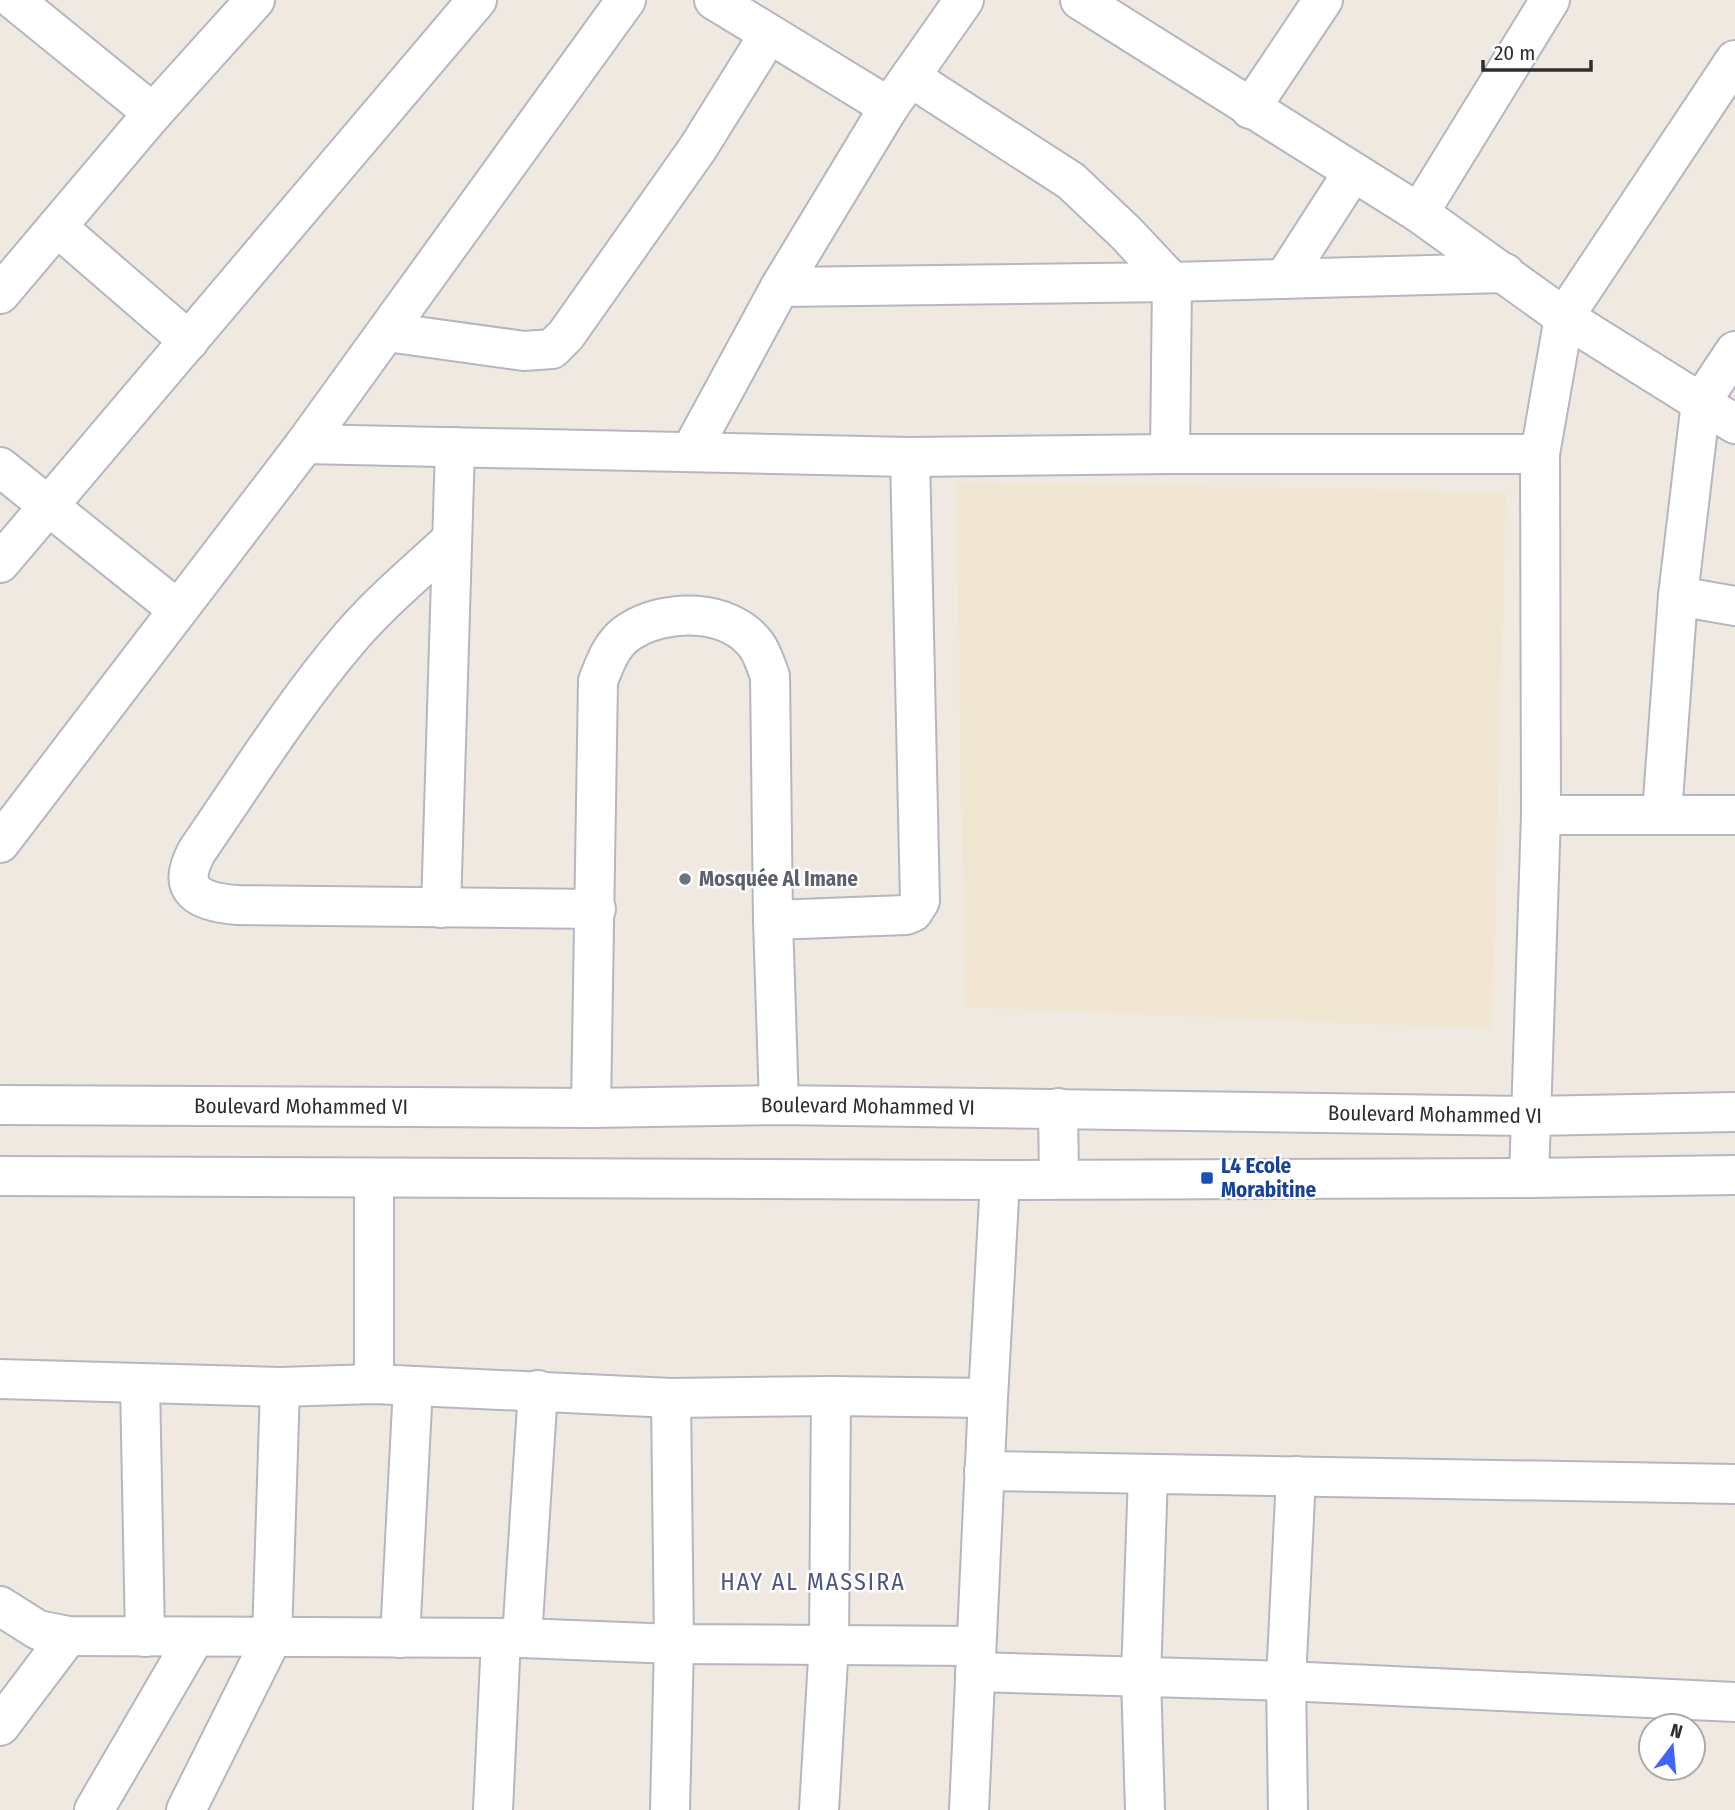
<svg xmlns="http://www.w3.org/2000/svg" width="1735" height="1810" font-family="'Fira Sans Condensed',sans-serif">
	<rect width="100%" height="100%" fill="#efe9e1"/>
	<polygon fill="#f0e6d1" points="956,482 1506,492 1492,1029 965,1007"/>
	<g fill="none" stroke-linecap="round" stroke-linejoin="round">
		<g stroke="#b4b7c1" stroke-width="42">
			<g id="street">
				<polyline points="14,0 153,113"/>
				<polyline points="714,0 889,107"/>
				<polyline points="1080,0 1419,213 1564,317 1735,424"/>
				<polyline points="910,77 1071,181 1126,233 1172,282 1170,454"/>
				<polyline points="1250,109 1323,0"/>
				<polyline points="1419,213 1550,0"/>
				<polyline points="57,227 189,341"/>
				<polyline points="1284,279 1353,172"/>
				<polyline points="780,287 1172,282 1505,273"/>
				<polyline points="0,294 153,113 255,0"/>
				<polyline points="387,332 524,351 552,349 566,335 698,148 769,34"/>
				<polyline points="305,444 910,457 1170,454 1540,454"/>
				<polyline points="691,451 780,287 889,107 964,0"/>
				<polyline points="0,467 177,609"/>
				<path d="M452,539C417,572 379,603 348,640C292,706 246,780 197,851C175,891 199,902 237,905L596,909"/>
				<polyline points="0,563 477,0"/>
				<polyline points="1678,596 1735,606"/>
				<polyline points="1662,814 1678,596 1701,402 1735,351"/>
				<polyline points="1541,815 1735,815"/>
				<polyline points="0,843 305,444 626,0"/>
				<polyline points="441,908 455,447"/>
				<polyline points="773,920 906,915 913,912 920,901 910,457"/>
				<path d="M591,1108L598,681C605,663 612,643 629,632C665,608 730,608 757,646C763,655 766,666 770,676L773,920L779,1105"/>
				<polyline points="1529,1178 1541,815 1540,454 1564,317 1735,60"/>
				<polyline points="0,1379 280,1387 374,1384 671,1398 831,1396 988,1398 969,1810"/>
				<polyline points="140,1383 145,1637"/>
				<polyline points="374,1384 374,1179"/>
				<polyline points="988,1398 1000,1180"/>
				<polyline points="984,1471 1735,1484"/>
				<polyline points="0,1606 38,1630 68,1636 522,1638 674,1644 976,1646"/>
				<polyline points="400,1638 413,1386"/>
				<polyline points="522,1638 538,1390"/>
				<polyline points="975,1672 1286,1681 1735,1702"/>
				<polyline points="0,1726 68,1636"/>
				<polyline points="94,1810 195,1637"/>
				<polyline points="186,1810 272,1638 280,1387"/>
				<polyline points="493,1810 501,1639"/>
				<polyline points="670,1810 674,1644 671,1398"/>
				<polyline points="819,1810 829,1643 831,1396"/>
				<polyline points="1145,1810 1141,1677 1148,1474"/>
				<polyline points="1288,1810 1286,1681 1296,1476"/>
			</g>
		</g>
		<g stroke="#b4b7c1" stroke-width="42">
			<g id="secondary">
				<path id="s1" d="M0,1105L591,1108L779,1105L1531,1116L1735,1112"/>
				<polyline points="1058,1108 1059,1179"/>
				<polyline points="0,1176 1000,1180 1529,1178 1735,1175"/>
			</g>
		</g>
		<use href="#street" stroke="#fff" stroke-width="38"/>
		<use href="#secondary" stroke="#fff" stroke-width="38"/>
	</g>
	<circle fill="#6b7280" stroke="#fff" stroke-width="2.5" cx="685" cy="879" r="7"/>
	<rect fill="#1a4fb4" stroke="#fff" stroke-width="2.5" x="1200" y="1171" width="14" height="14" rx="3.5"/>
	<g text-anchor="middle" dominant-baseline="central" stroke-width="5" stroke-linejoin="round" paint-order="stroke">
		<g font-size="21" font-weight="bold" fill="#5b616d" stroke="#fff" text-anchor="start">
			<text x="699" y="879">Mosquée Al Imane</text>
		</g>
		<g font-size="21" fill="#2e2e2e" stroke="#fff">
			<text stroke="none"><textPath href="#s1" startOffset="301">Boulevard Mohammed VI</textPath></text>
			<text stroke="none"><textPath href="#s1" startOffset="868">Boulevard Mohammed VI</textPath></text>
			<text stroke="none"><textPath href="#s1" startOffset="1435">Boulevard Mohammed VI</textPath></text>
		</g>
		<g font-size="21" font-weight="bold" fill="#164399" stroke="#fff" text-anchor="start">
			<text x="1221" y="1166">L4 Ecole<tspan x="1221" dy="24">Morabitine</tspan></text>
		</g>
		<g font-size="24" letter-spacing="2" fill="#4d5680" stroke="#fff">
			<text x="813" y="1582">HAY AL MASSIRA</text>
		</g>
	</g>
	<g transform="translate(1672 1747) rotate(16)"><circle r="33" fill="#ffffff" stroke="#ababab" stroke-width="2"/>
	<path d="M0-5L12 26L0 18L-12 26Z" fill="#4264fb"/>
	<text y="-10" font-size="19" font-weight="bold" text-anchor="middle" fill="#2e2e2e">N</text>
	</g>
	<path d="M1483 60v10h108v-10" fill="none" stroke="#2e2e2e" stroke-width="3.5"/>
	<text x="1494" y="60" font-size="21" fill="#2e2e2e" stroke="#ffffff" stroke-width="5" paint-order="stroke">20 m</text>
</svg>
